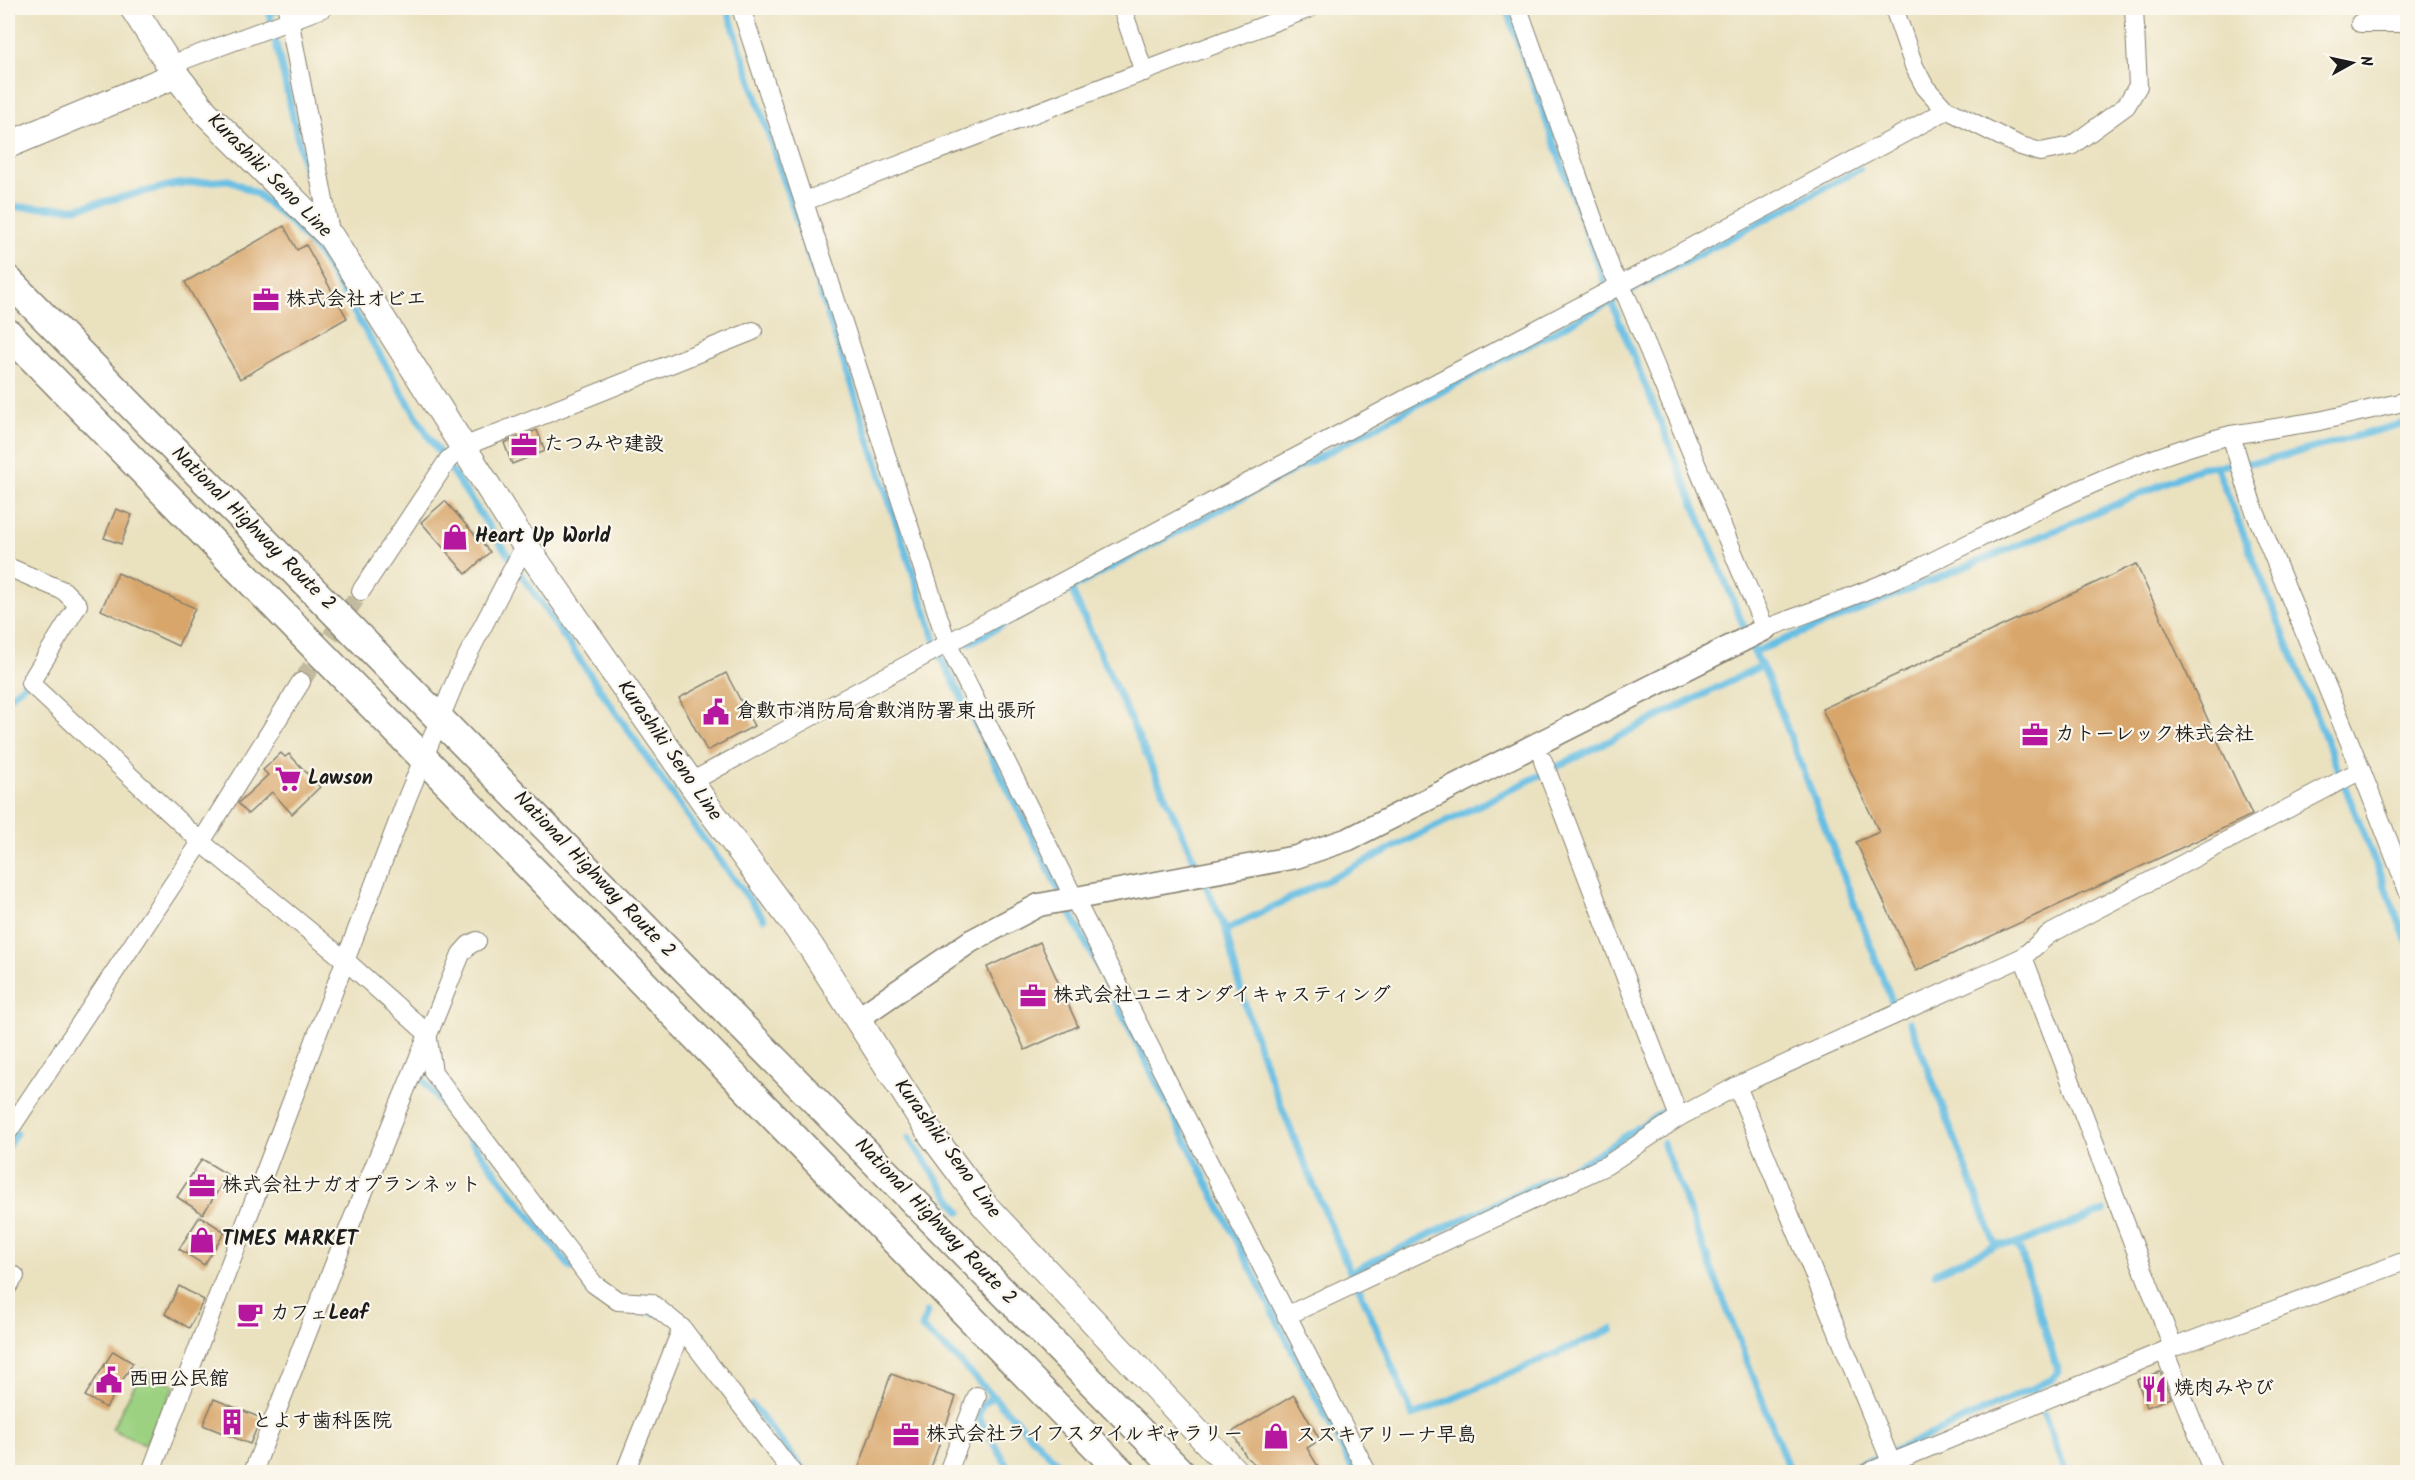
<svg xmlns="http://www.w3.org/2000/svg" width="2415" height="1480" font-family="Kalam,'Klee One',sans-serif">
	<rect width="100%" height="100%" fill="#fbf7ec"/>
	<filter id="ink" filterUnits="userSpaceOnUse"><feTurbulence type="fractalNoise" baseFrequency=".0167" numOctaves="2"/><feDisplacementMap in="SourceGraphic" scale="12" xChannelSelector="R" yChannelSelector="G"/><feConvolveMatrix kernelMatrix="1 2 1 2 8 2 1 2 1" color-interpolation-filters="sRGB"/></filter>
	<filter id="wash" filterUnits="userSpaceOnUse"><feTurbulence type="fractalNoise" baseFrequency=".008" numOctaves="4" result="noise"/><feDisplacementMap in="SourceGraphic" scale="24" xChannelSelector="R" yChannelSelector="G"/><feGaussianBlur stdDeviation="1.35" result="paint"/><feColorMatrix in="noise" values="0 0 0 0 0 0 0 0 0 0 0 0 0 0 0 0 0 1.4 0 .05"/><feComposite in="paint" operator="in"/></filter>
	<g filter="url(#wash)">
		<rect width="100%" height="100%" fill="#eae1bf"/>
		<polygon fill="#9cd181" stroke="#5c764e" stroke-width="1.5" points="143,1369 175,1385 145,1445 112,1429"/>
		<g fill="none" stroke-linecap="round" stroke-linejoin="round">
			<g stroke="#66bee3" stroke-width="7">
				<polyline points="283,8 269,13 306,174"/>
				<polyline points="727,8 940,655 1354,1472"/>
				<polyline points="1506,8 1611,301 1754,652 1767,676 1894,1007"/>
				<polyline points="8,207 77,208 176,184 229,180 256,193 290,222 320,255 430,439 523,577 694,826 764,919"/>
				<polyline points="2216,466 2266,461 2408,422"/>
				<path d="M1071,589L1226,930C1250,1048 1305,1161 1350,1272L1361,1292L1413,1416L1612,1329"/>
				<polyline points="969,643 1860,169"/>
				<polyline points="1754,652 2061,528 2202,467 2216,466 2408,944"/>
				<polyline points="8,698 25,684"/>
				<polyline points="1226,930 1761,666"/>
				<polyline points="1910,1022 1994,1241 1997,1245 2016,1244 2021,1252 2058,1372 2051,1380 2033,1388 2035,1393"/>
				<polyline points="421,1070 419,1075 571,1268"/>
				<polyline points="909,1138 960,1212"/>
				<polyline points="1663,1143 1790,1472"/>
				<polyline points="8,1146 16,1133"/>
				<polyline points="2016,1244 2104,1211"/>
				<polyline points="1350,1272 1587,1161 1672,1106"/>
				<polyline points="1935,1273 1997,1245"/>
				<path d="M587,1288C609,1314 626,1307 655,1313"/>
				<polyline points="927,1312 922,1328 954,1356 1066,1472"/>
				<polyline points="993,1396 982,1405 978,1417 1011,1472"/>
				<polyline points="752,1405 805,1472"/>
				<polyline points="2044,1414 2066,1472"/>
				<polyline points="1838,1472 1892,1452 2033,1388"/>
			</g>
		</g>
		<g id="blocks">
			<g fill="#d8a66a">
				<polygon points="284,226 297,250 306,245 347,318 240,379 185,282"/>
				<polygon points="537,430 545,451 512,464 504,443"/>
				<polygon points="445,501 490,552 466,574 421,522"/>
				<polygon points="116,509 132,515 121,544 104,538"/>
				<polygon points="2136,564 2252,815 1916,971 1856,842 1879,832 1822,709"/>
				<polygon points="118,573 195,608 178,646 101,610"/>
				<polygon points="726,673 754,726 707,751 679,698"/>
				<polygon points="281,753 285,757 289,754 320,787 292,814 272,792 248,814 238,803 268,775 263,770"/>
				<polygon points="1040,942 1078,1026 1025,1050 987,967"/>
				<polygon points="202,1159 228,1175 203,1214 177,1197"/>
				<polygon points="200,1216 225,1232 204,1265 179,1249"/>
				<polygon points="179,1286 204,1300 189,1328 165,1314"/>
				<polygon points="113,1351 133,1363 106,1408 85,1396"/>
				<polygon points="2160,1372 2171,1398 2147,1407 2137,1380"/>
				<polygon points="891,1374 956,1397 929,1473 857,1473"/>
				<polygon points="1294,1395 1320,1440 1307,1448 1322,1473 1267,1473 1247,1458 1232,1432"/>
				<polygon points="214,1399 261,1418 250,1444 203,1425"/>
			</g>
		</g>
	</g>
	<g filter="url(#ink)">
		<use href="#blocks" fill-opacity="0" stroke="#837e6e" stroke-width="1.5"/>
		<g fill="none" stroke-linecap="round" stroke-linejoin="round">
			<polyline stroke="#c1ba9e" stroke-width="18" stroke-dasharray="18 9" stroke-linecap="butt" points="301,682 361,591"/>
			<g stroke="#837e6e" stroke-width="20">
				<g id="minor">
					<polyline points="287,8 331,237"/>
					<polyline points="741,8 947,643 1074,898 1367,1472"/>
					<polyline points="1122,8 1144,72"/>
					<path d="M1518,8L1611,269L1627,298L1765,629C1817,609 1871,591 1921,567C2022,518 2121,462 2231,435L2252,504L2361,770L2408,891"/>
					<polyline points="1894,8 1914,66 1925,87 1944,108 2018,145 2040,152 2071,146 2126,106 2138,86 2134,8"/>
					<polyline points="2360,23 2408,23"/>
					<polyline points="170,65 323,8"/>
					<polyline points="805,201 1310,8"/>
					<polyline points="2231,435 2319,421 2408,401"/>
					<polyline points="8,567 64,591 78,605 30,683 201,842 346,961 427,1033 433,1072 594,1284 618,1301 651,1303 682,1328 792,1472"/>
					<polyline points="361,591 448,460 463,447 753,331"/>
					<polyline points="1543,761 1679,1117"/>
					<path d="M691,782C1108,554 1529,336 1947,110"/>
					<polyline points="2023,957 2173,1347"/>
					<polyline points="1737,1086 1891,1462"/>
					<polyline points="8,1132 201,842 301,682"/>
					<polyline points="8,1286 15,1276"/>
					<polyline points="1286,1316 1607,1165 1679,1117 1737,1086 2023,957 2048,935 2361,770"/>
					<polyline points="2164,1351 2213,1472"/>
					<polyline points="151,1472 407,798 460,670 525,545"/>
					<polyline points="253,1472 337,1257 461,954 469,945 477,941"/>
					<polyline points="625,1472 682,1328"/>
					<polyline points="948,1472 977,1396"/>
					<polyline points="1869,1472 2164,1351 2408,1260"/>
				</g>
			</g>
			<g stroke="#837e6e" stroke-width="25">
				<polyline id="tertiary" points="857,1019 971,941 1039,905 1296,857 1349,839 1765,629"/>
			</g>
			<g stroke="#837e6e" stroke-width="28">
				<g id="secondary">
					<polyline points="133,8 176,75 205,112 331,237 525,545 708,807 811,947 931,1134 985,1206 1235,1472"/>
					<polyline points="8,145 176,75"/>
				</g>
			</g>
			<g stroke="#837e6e" stroke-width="31">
				<g id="trunk">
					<polyline points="8,280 1180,1472"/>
					<polyline points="8,333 1121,1472"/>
				</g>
			</g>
			<use href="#minor" stroke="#fff" stroke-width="18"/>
			<use href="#tertiary" stroke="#fff" stroke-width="22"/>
			<use href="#secondary" stroke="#fff" stroke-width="26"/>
			<use href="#trunk" stroke="#fff" stroke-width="28"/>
		</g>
	</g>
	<defs>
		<g id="office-bare" transform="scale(2.07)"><path d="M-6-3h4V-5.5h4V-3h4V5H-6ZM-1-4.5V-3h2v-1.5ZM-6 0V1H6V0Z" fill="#b5179e" stroke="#fbf7ec" stroke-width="2.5" paint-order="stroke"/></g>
		<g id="shop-bare" transform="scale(2.07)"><path d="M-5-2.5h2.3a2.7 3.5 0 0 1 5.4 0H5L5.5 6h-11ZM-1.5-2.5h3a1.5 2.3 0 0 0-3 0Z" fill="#b5179e" stroke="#fbf7ec" stroke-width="2.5" paint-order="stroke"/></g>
		<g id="civic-bare" transform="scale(2.07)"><path d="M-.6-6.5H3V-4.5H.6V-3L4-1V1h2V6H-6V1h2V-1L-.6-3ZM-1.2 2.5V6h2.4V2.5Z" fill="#b5179e" stroke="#fbf7ec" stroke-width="2.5" paint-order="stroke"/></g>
		<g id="supermarket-bare" transform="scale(2.07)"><path d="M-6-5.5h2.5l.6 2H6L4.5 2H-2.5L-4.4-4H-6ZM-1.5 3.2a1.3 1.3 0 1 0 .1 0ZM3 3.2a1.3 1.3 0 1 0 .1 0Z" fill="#b5179e" stroke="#fbf7ec" stroke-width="2.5" paint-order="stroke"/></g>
		<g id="cafe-bare" transform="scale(2.07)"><path d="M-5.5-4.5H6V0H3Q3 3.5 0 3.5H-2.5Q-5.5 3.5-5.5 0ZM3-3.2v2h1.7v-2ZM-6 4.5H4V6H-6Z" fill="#b5179e" stroke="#fbf7ec" stroke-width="2.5" paint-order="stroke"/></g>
		<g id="restaurant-bare" transform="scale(2.07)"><path d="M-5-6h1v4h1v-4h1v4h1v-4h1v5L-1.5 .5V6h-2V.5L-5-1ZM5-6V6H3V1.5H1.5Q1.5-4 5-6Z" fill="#b5179e" stroke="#fbf7ec" stroke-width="2.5" paint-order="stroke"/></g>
		<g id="building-bare" transform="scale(2.07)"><path d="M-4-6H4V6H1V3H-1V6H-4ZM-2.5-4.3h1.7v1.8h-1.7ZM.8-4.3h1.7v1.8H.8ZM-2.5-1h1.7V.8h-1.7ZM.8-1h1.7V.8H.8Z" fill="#b5179e" stroke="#fbf7ec" stroke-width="2.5" paint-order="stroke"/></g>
	</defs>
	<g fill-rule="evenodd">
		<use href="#office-bare" x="266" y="300"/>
		<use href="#office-bare" x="524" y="445"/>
		<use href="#shop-bare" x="455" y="537"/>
		<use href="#civic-bare" x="716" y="712"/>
		<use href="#office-bare" x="2035" y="735"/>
		<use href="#supermarket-bare" x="288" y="779"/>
		<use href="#office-bare" x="1033" y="996"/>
		<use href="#office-bare" x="202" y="1186"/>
		<use href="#shop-bare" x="202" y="1240"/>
		<use href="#cafe-bare" x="250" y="1314"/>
		<use href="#civic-bare" x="109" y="1380"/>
		<use href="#restaurant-bare" x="2154" y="1389"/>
		<use href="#building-bare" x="232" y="1422"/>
		<use href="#office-bare" x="906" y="1435"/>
		<use href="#shop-bare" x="1276" y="1436"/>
	</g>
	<g text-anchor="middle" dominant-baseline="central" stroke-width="4.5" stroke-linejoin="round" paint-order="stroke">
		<g font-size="20" fill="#1c1c1c" stroke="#fbf7ec">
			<text transform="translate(269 176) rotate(45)">Kurashiki Seno Line</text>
			<text transform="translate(253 529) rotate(45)">National Highway Route 2</text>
			<text transform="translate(669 751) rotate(55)">Kurashiki Seno Line</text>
			<text transform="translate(594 875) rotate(46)">National Highway Route 2</text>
			<text transform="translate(947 1149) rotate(54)">Kurashiki Seno Line</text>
			<text transform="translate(935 1222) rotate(46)">National Highway Route 2</text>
		</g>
		<g font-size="20" font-weight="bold" fill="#1c1c1c" stroke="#fbf7ec" text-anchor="start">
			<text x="286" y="300">株式会社オビエ</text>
			<text x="544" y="445">たつみや建設</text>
			<text x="475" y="537">Heart Up World</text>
			<text x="736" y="712">倉敷市消防局倉敷消防署東出張所</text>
			<text x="2055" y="735">カトーレック株式会社</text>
			<text x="308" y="779">Lawson</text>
			<text x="1053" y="996">株式会社ユニオンダイキャスティング</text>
			<text x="222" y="1186">株式会社ナガオプランネット</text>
			<text x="222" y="1240">TIMES MARKET</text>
			<text x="270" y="1314">カフェLeaf</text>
			<text x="129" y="1380">西田公民館</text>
			<text x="2174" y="1389">焼肉みやび</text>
			<text x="252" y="1422">とよす歯科医院</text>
			<text x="926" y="1435">株式会社ライフスタイルギャラリー</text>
			<text x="1296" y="1436">スズキアリーナ早島</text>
		</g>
	</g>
	<rect width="2415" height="1480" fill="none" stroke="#fbf7ec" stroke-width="30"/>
	<g transform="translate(2352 63) rotate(82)" stroke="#fbf7ec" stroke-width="4.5" paint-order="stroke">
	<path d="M0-4.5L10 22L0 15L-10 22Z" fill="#1c1c1c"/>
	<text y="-9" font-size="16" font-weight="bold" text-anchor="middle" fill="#1c1c1c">N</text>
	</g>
</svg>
